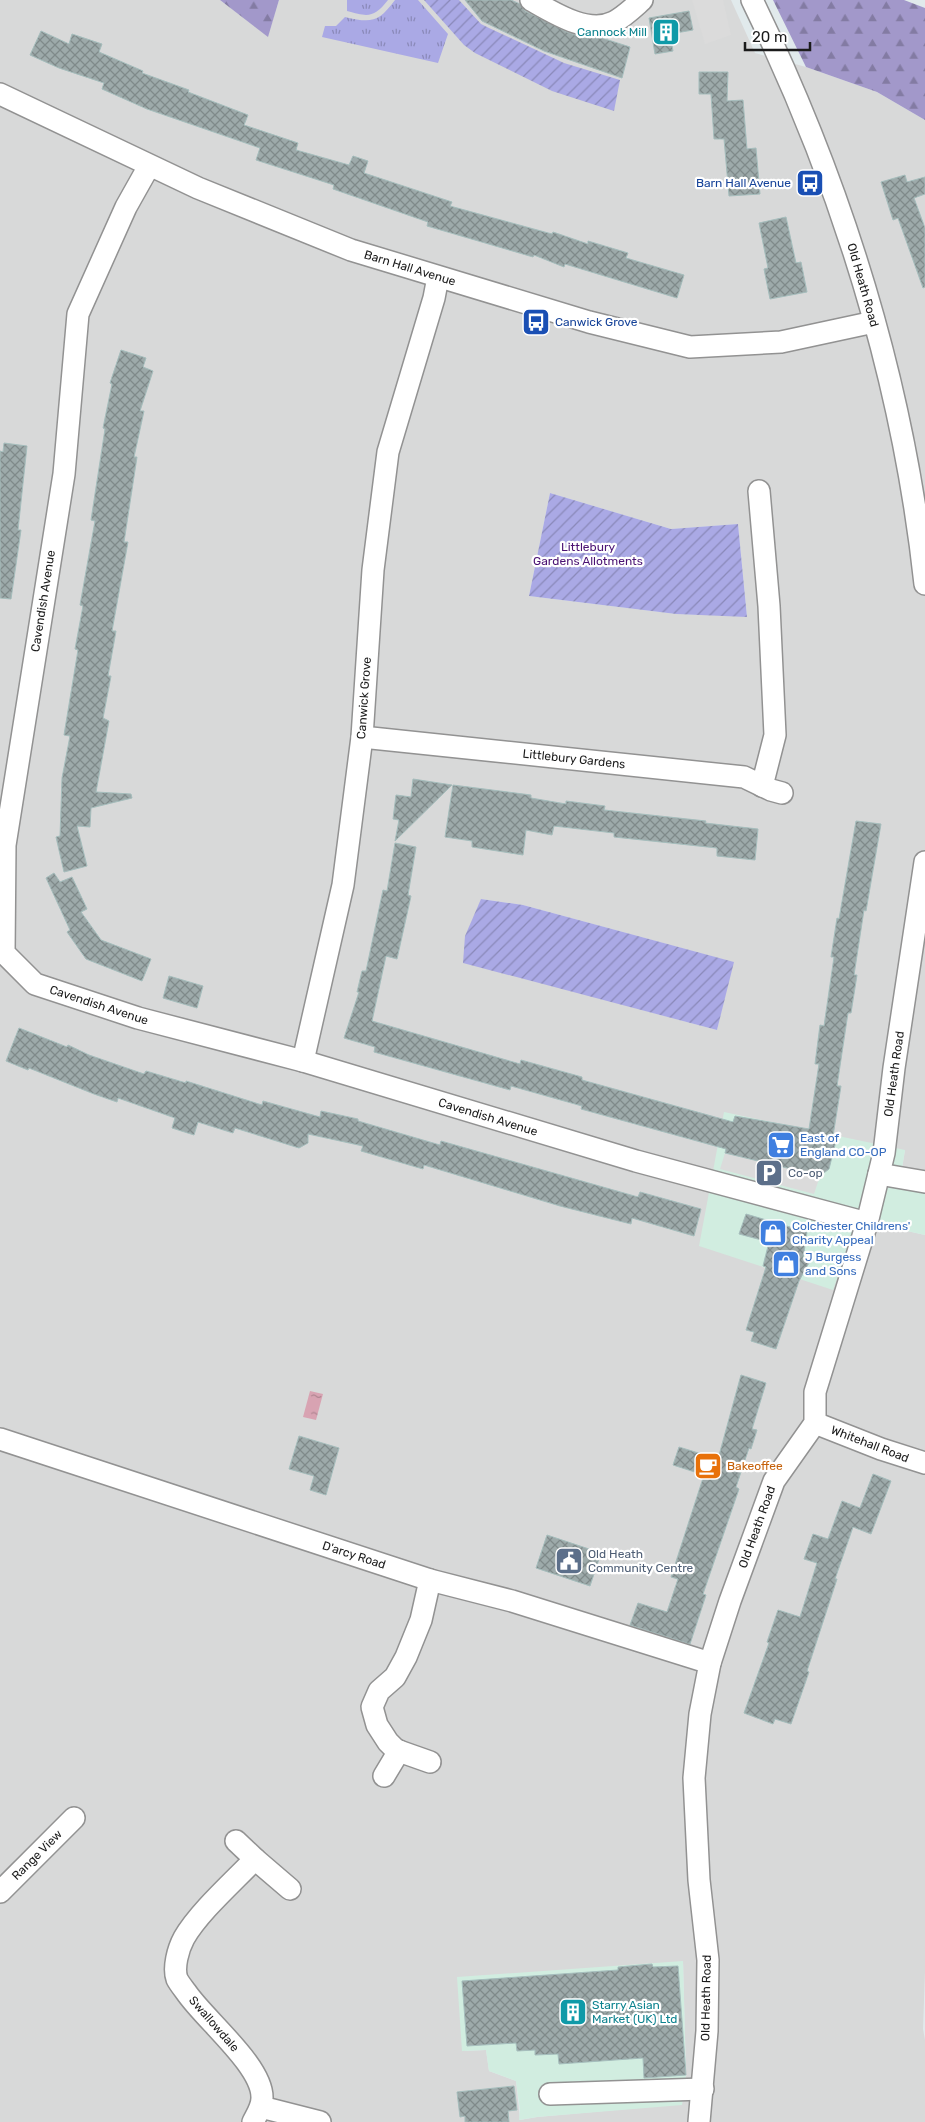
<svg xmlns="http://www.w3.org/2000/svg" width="925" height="2122" font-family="Rubik,sans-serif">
	<defs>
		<pattern id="grass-tufts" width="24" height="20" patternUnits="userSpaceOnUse" patternTransform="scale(1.25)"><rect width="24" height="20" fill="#aaa9e5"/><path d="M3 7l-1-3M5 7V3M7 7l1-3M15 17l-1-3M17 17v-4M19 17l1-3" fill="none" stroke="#8a89b9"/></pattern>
		<pattern id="forest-firs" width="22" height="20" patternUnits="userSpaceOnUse" patternTransform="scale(1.25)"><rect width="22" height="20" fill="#a298ca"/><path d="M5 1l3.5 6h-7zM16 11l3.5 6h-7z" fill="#837ba3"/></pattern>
		<pattern id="garden-furrows" width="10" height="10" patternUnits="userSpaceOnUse" patternTransform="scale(1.25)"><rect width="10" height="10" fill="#aaa9e5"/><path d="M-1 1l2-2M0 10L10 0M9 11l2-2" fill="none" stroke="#8a89b9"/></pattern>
		<pattern id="water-ripples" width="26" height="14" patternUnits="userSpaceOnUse" patternTransform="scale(1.25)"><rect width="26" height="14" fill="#d8a3b2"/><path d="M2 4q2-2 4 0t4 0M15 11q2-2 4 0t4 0" fill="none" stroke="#ae8490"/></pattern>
		<pattern id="building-cross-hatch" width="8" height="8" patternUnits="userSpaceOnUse" patternTransform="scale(1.25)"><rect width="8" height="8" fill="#9daaaa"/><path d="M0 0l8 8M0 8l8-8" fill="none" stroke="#7f8a8a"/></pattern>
	</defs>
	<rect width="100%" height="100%" fill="#e1eaec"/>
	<path fill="#d8d9d9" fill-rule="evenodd" d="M0,0H220L268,36L279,0H731L755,53L806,67L877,92L925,120V1190L899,1186L905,1150L858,1220L925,1235V1972L923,2029L925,2040V2122H0ZM550,493L671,529L738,524L747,616L676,614L529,596ZM481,899L523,905L733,962L717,1030L631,1007ZM683,1961L686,2075L682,2104L537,2117L520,2120L516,2081L489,2071L486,2050L463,2051Z"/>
	<g fill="#d1ede0">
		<polygon points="724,1112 905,1150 899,1186 925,1190 925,1235 858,1220 833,1290 699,1246"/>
		<polygon points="683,1961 686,2075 682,2105 537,2117 519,2120 520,2109 516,2081 489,2071 486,2050 462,2051 457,1977"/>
	</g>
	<g fill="url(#grass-tufts)">
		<path d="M347,0H388C374,18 368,17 347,11Z"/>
		<path d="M395,0H418L448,34L438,63L322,37L325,26H336L345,17C371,23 378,23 395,0Z"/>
	</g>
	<g fill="url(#forest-firs)">
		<polygon points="220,0 279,0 268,37"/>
		<polygon points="773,0 904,0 925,8 925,120 877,92 806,67"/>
	</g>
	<g fill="url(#garden-furrows)">
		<polygon points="424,0 459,0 481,24 489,28 564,63 620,80 614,111 552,91 475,53 464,45"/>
		<polygon points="550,493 671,529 738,524 747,617 676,614 529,596"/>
		<polygon points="481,899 523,905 734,962 717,1030 463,963 465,936"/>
	</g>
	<g fill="#dbdbdb">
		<polygon points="692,0 723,0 731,35 705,44"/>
		<polygon points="725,1153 820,1176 814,1194 720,1169"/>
	</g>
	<polygon fill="url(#water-ripples)" points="310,1391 323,1394 316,1420 303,1417"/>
	<g fill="url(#building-cross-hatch)" stroke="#a5bdbc">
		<polygon points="465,0 511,0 520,4 525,11 567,32 580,37 602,38 630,47 622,78 544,51 482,21"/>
		<polygon points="689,11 693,30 670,34 673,51 655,54 649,18"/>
		<polygon points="41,31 69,44 72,34 102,44 99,52 143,71 142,73 189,90 188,92 248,115 244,125 298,143 296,150 349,165 353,156 368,161 364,173 452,202 450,206 552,234 553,232 588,244 588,241 628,253 626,258 684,275 677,298 565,264 564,267 534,255 533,257 427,226 428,222 333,189 334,185 256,160 260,148 147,109 102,89 104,83 59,68 30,55"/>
		<polygon points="699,72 728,72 727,101 743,100 747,149 756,148 760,194 729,196 724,139 714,139 711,94 699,94"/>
		<polygon points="905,175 907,182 925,177 925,194 914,198 925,228 925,287 923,288 898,218 893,220 881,182"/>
		<polygon points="786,217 796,263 801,262 807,292 770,299 764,269 768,268 759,223"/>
		<polygon points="121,350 146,358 143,367 153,371 140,411 144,411 134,457 137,457 124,542 128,542 112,631 116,631 108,676 111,676 103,718 109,721 96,792 131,794 132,798 91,808 90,827 77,826 87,866 64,872 56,837 60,836 62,778 70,736 64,735 78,650 75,649 83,606 80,605 95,521 91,520 105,429 103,428 112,384 110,383"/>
		<polygon points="4,443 27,446 18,530 21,530 11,599 0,598 0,451 3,452"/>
		<polygon points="413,779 452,785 395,841 399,820 393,819 396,795 411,797"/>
		<polygon points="453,785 531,795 531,798 566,804 566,801 605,806 604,810 706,821 705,823 758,829 755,860 717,856 717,848 614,837 614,833 554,826 552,835 526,830 523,855 472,847 472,841 445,837"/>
		<polygon points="856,821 881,824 866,911 864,910 854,975 857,975 851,1013 848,1013 837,1086 841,1086 833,1136 837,1137 829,1169 820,1176 725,1153 726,1149 581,1109 582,1106 511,1086 510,1090 374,1052 375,1047 344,1038 359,992 357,992 362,971 366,971 383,890 387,891 395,843 416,847 408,895 411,896 397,959 386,956 372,1021 520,1064 521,1060 582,1077 582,1080 733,1122 735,1116 809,1129 819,1064 815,1064 820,1025 824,1026 834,957 831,957 837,918 839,919"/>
		<polygon points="54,873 60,882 72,877 87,909 81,912 101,940 151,959 142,981 86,959 67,932 70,930 46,878"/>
		<polygon points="169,976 203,986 197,1008 163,998"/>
		<polygon points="19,1028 67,1047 68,1045 89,1055 144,1074 146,1071 186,1083 186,1081 262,1105 263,1101 320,1117 321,1111 358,1119 358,1121 440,1145 441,1141 638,1197 640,1192 701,1209 694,1236 632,1218 631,1224 560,1206 424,1165 423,1169 361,1151 363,1146 308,1134 308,1143 299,1148 235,1128 233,1133 198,1122 194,1135 172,1128 175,1118 118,1098 117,1102 94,1094 29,1068 28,1070 6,1061"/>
		<polygon points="746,1214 807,1232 803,1259 810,1261 799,1281 776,1349 751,1341 754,1332 746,1330 766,1267 763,1266 769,1242 739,1234"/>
		<polygon points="741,1375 766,1383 752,1429 757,1430 751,1449 749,1448 736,1487 739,1489 703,1594 706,1595 690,1644 630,1625 638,1603 667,1612 678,1579 671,1577 704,1475 673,1465 679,1447 718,1459"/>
		<polygon points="299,1436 339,1448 326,1495 310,1490 314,1476 289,1469"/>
		<polygon points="873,1474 891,1481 871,1534 853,1527 835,1579 837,1579 807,1671 809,1672 791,1724 775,1719 773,1724 744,1713 769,1643 767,1642 778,1610 800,1617 817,1563 804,1559 813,1534 828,1539 842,1501 860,1508"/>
		<polygon points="547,1535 601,1553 590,1586 536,1568"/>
		<polygon points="652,1964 653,1967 678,1966 686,2075 644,2078 643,2058 559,2064 558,2054 535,2055 535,2050 517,2051 516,2043 467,2046 462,1981 618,1970 618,1967"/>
		<polygon points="514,2086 517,2110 508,2111 509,2122 465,2122 465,2116 460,2117 457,2092"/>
	</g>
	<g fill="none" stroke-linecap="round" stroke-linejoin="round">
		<g stroke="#929292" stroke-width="24">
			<g id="minor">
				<path d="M531,0C554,13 588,35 614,22C625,16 633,8 642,0"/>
				<path d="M752,0C841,183 903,381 925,584"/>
				<polyline points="0,94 198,188 351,250 589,322 690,347 781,342 874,322"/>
				<polyline points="149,166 126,207 78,314 64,474 5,845 4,953 35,984 138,1018 303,1061 636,1161 867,1223"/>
				<polyline points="759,491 769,606 775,735 762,786"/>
				<polyline points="362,737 744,777 771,790 782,793"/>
				<polyline points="303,1061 343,885 362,737 373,570 388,452 434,298 438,277"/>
				<polyline points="879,1174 925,1182"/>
				<polyline points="815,1423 881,1449 925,1463"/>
				<polyline points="0,1439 430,1580 512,1601 710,1663"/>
				<polyline points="430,1762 396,1750 388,1742 377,1725 372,1707 379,1691 395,1677 406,1657 421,1620 430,1580"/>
				<polyline points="384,1776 399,1751 396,1750"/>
				<polyline points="236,1841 255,1859"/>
				<polyline points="0,1892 74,1818"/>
				<polyline points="550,2094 703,2089"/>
				<polyline points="261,2107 320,2122"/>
				<path d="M253,2122C257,2114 262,2107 262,2098C263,2066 204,2019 186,1992C183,1988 179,1983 177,1979C173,1968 178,1949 184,1938C199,1912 233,1882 255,1859L290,1889"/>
				<polyline points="699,2122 707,2031 708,1960 699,1880 694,1778 700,1714 710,1663 730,1601 774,1481 815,1423 815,1392 867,1223 884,1153 894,1068 925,862"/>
			</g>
		</g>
		<use href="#minor" stroke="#fff" stroke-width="21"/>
	</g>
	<defs>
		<g id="building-square" transform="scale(1.4375)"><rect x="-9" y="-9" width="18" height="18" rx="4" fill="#0f9aa8" stroke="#fff"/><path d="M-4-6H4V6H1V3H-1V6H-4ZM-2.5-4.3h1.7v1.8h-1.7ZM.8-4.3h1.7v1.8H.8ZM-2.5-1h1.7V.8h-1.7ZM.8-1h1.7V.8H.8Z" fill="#fff"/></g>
		<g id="bus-square" transform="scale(1.4375)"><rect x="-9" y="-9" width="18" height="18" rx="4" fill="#1a4fb4" stroke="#fff"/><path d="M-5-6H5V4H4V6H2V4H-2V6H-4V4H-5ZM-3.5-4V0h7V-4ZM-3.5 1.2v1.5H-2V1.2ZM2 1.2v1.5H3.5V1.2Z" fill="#fff"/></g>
		<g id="supermarket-square" transform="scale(1.4375)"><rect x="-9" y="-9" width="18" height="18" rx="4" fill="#3f7fe0" stroke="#fff"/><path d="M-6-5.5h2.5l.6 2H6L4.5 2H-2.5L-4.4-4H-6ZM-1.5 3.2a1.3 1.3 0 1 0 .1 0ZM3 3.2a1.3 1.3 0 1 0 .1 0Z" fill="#fff"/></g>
		<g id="parking-square" transform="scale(1.4375)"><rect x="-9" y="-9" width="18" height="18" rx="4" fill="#5c6f8a" stroke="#fff"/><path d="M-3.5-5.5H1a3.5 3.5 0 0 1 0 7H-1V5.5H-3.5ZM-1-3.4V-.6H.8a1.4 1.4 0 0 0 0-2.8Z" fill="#fff"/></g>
		<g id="shop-square" transform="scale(1.4375)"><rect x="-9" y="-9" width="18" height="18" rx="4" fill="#3f7fe0" stroke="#fff"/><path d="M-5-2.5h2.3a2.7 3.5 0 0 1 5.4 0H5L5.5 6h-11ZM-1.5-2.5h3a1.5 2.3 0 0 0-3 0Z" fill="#fff"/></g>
		<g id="cafe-square" transform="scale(1.4375)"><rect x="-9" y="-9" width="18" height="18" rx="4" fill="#e8710a" stroke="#fff"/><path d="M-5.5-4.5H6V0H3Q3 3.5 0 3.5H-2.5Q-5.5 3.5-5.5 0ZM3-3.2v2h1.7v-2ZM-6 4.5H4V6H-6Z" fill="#fff"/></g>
		<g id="civic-square" transform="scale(1.4375)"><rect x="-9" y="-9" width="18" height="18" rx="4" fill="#5c6f8a" stroke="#fff"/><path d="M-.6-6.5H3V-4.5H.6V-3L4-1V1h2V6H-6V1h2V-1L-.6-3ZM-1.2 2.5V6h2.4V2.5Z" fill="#fff"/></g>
	</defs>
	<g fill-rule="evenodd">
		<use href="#building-square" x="666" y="32"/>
		<use href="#bus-square" x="810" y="183"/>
		<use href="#bus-square" x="536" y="322"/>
		<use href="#supermarket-square" x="781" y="1145"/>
		<use href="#parking-square" x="769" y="1173"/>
		<use href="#shop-square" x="773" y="1233"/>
		<use href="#shop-square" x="786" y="1264"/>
		<use href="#cafe-square" x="708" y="1466"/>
		<use href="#civic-square" x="569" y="1561"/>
		<use href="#building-square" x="573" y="2012"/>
	</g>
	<g text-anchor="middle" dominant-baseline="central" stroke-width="4.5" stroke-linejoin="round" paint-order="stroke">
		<g font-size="12" fill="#0d838f" stroke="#fff" text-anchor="end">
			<text x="647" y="32">Cannock Mill</text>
			<text x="592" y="2005" text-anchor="start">Starry Asian<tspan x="592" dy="14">Market (UK) Ltd</tspan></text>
		</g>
		<g font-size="12" fill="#164399" stroke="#fff" text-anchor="end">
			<text x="791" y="183">Barn Hall Avenue</text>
			<text x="555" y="322" text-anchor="start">Canwick Grove</text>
		</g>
		<g font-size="12" fill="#1b1b1b" stroke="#fff">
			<text transform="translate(410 268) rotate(17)">Barn Hall Avenue</text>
			<text transform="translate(863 285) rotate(74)">Old Heath Road</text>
			<text transform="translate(43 601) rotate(-81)">Cavendish Avenue</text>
			<text transform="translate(364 698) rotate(-86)">Canwick Grove</text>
			<text transform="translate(574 759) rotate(6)">Littlebury Gardens</text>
			<text transform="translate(99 1005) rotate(18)">Cavendish Avenue</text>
			<text transform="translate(894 1074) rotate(-82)">Old Heath Road</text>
			<text transform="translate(488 1117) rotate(17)">Cavendish Avenue</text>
			<text transform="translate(870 1444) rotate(21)">Whitehall Road</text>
			<text transform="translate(757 1527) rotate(-70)">Old Heath Road</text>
			<text transform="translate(354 1555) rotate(18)">D'arcy Road</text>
			<text transform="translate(37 1855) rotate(-45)">Range View</text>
			<text transform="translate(706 1998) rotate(-89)">Old Heath Road</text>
			<text transform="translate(214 2024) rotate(49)">Swallowdale</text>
		</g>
		<g font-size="12" fill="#4a1172" stroke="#fff">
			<text x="588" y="547">Littlebury<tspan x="588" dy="14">Gardens Allotments</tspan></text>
		</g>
		<g font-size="12" fill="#366cbe" stroke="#fff" text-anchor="start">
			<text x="800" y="1138">East of<tspan x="800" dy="14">England CO-OP</tspan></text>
			<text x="792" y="1226">Colchester Childrens'<tspan x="792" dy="14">Charity Appeal</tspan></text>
			<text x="805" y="1257">J Burgess<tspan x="805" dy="14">and Sons</tspan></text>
		</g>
		<g font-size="12" fill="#4e5e75" stroke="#fff" text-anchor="start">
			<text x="788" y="1173">Co-op</text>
			<text x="588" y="1554">Old Heath<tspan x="588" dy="14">Community Centre</tspan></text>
		</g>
		<g font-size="12" fill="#c56008" stroke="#fff" text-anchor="start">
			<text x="727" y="1466">Bakeoffee</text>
		</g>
	</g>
	<path d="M745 42v8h65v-8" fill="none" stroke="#1b1b1b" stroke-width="2.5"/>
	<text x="752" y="42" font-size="15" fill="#1b1b1b" stroke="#ffffff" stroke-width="4" paint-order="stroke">20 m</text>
</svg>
